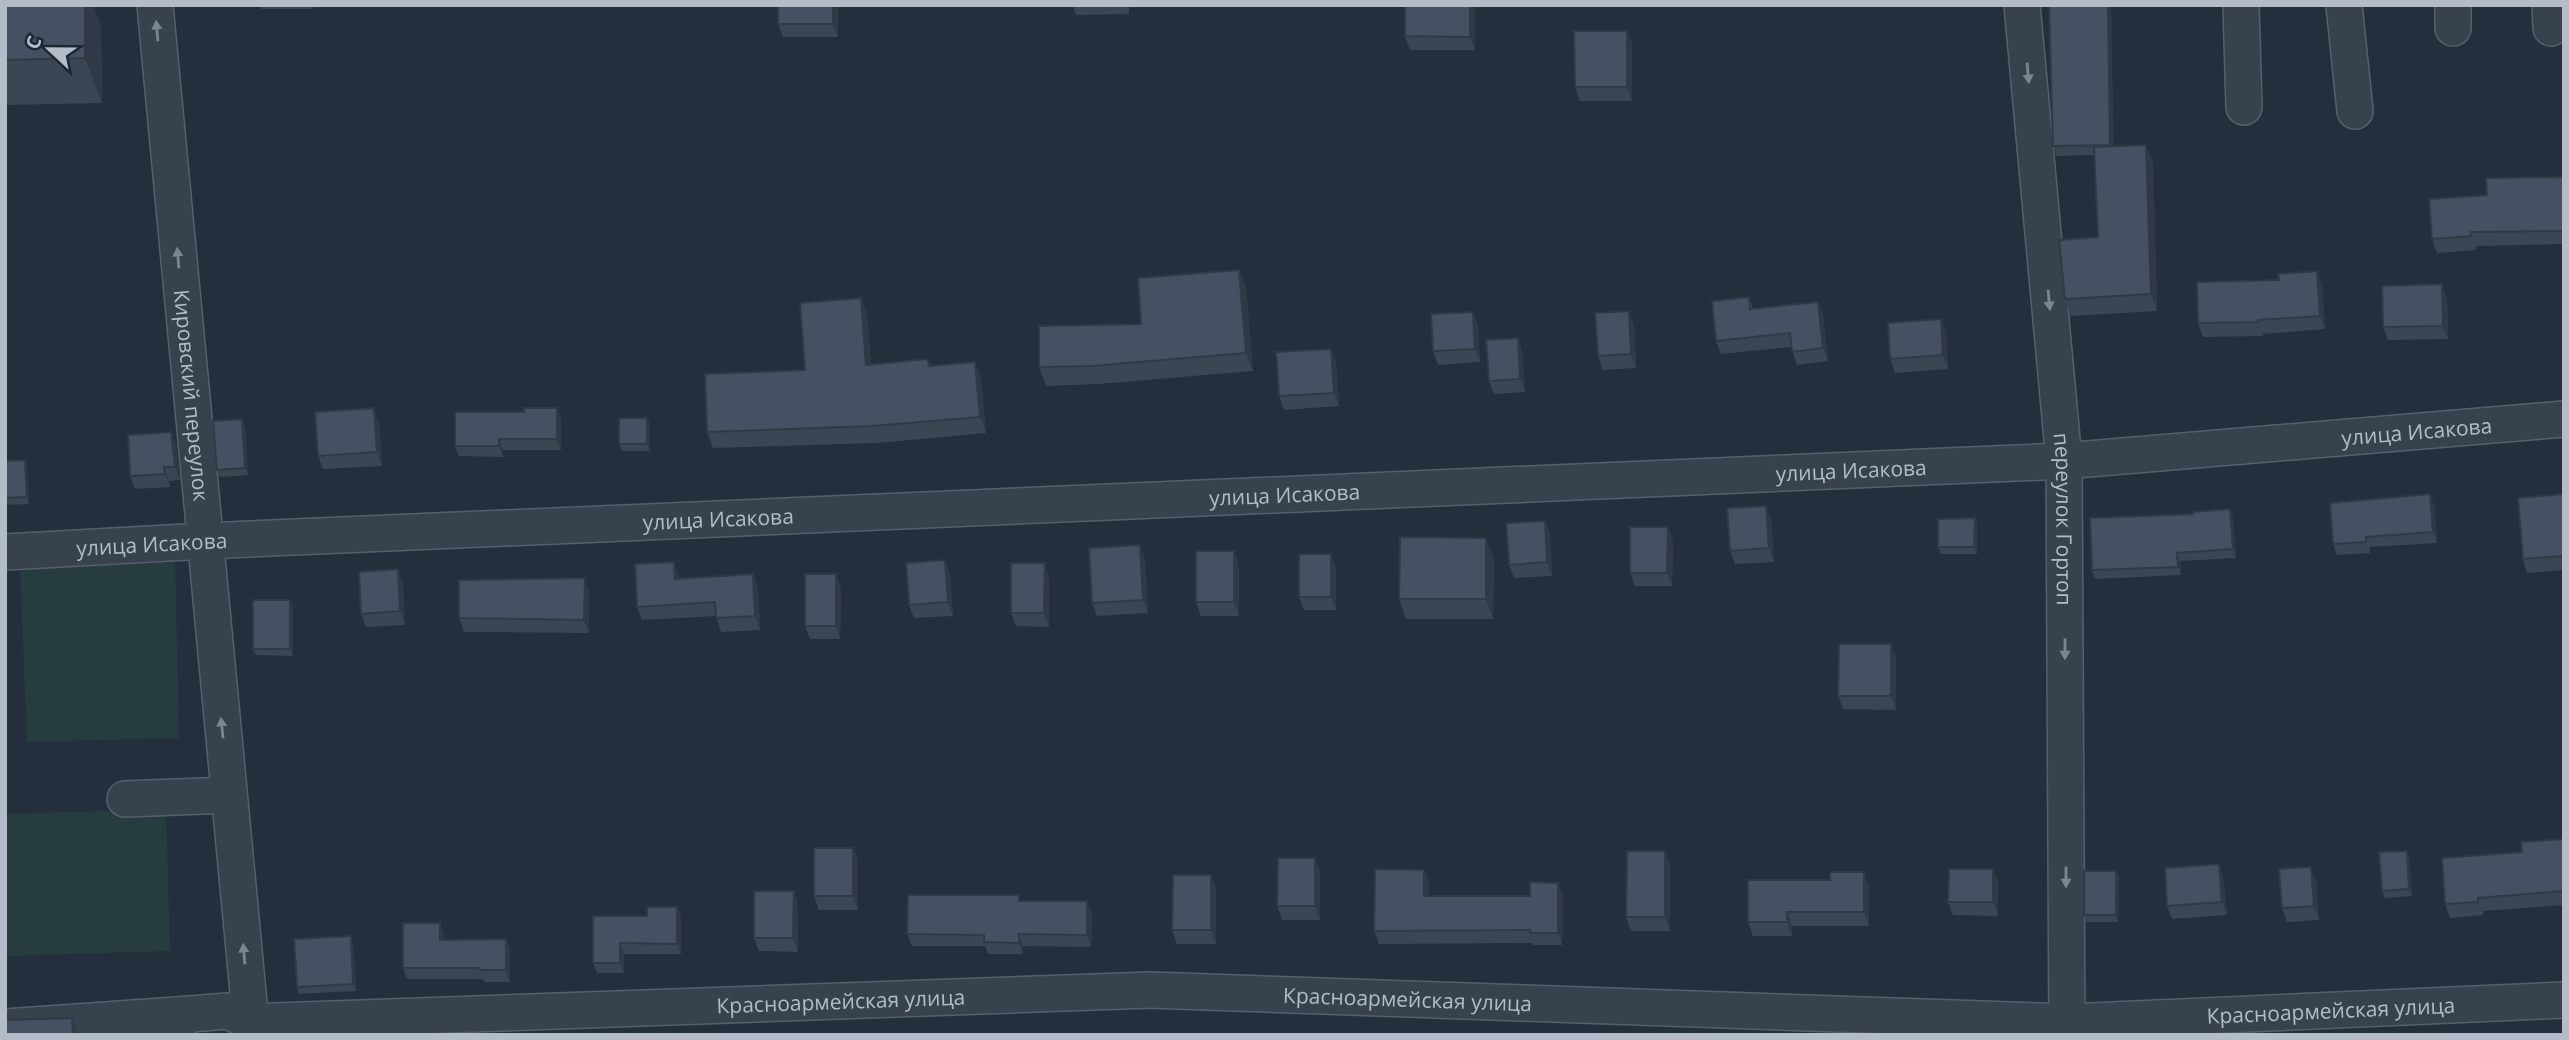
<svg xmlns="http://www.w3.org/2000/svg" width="2569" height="1040" font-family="'Open Sans',sans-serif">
	<rect width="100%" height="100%" fill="#242f3e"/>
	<g fill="#263c3f">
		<polygon points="175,557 179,738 27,742 20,565"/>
		<polygon points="166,809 170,951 5,956 5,814"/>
	</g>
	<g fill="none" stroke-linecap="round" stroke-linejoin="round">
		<g stroke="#565f6c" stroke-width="38">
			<g id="minor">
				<path id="s1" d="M155,5L252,1035"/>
				<path id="s2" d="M2022,5L2064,461L2067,1035"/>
				<polyline points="2241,5 2244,107"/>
				<polyline points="2344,5 2355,111"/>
				<polyline points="2453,5 2453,28"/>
				<polyline points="2550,5 2551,28"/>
				<path id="s3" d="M5,552L204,541L2064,461L2564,419"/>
				<polyline points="125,799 229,795"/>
				<path id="s4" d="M177,1015L228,1011L250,1022L1150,990L2067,1022L2564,1000"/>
				<polyline points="5,1027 177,1015 178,1035"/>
			</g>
		</g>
		<use href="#minor" stroke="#38414e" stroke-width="35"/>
	</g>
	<g fill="#3b4654">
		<polygon points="5,5 101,26 102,103 5,105"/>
		<polygon points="261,5 313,5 313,9 262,9"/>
		<polygon points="778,5 838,5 838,37 783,37 778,24"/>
		<polygon points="1073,5 1129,5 1129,14 1076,15"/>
		<polygon points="1405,5 1475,5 1475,50 1410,50 1405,36"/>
		<polygon points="2049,5 2111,5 2113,146 2153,162 2157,311 2071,316 2065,299 2098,237 2094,155 2056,156 2053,146"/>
		<polygon points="1627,31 1632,44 1632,101 1580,101 1575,87"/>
		<polygon points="2564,177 2564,244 2476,246 2476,250 2437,253 2432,239 2487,195"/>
		<polygon points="1239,270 1246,288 1253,371 1098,384 1046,386 1039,367 1141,324"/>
		<polygon points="2279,280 2322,284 2325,329 2263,334 2263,336 2203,337 2198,323"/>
		<polygon points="1749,297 1753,309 1823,315 1828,361 1797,365 1791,347 1721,354 1716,341"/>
		<polygon points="861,298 867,314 871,364 928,359 931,366 975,362 981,379 986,433 877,443 713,448 707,432 805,370"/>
		<polygon points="2447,298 2448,339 2388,340 2383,327"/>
		<polygon points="1473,312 1478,325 1480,362 1438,365 1433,351"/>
		<polygon points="1941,319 1946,332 1948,369 1895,373 1890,359"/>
		<polygon points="1634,325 1636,368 1603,370 1598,356"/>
		<polygon points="1518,338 1522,351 1525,392 1494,394 1489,381"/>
		<polygon points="1336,362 1339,406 1284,410 1279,396"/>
		<polygon points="647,418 650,425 650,451 622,451 619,444"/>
		<polygon points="561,419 561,450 503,450 503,457 459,456 455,446"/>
		<polygon points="379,422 382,466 323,469 318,456"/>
		<polygon points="245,426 248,475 220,477 217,470"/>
		<polygon points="176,445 180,480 169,481 170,487 135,489 130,476"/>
		<polygon points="25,460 27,467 29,504 5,505 5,461"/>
		<polygon points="2564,494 2564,570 2527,573 2523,559"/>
		<polygon points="2434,505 2437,543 2370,547 2370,553 2337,555 2333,544"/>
		<polygon points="1766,506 1771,520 1774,562 1735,564 1730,551"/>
		<polygon points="1975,518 1977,525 1977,554 1941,554 1938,547"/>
		<polygon points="2233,518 2236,558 2180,561 2181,575 2095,579 2092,570"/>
		<polygon points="1545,521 1550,534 1552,576 1514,578 1509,565"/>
		<polygon points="1668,527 1673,541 1672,586 1635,586 1630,573"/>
		<polygon points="1494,557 1493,619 1406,619 1399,599"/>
		<polygon points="1145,559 1148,613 1097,616 1092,603"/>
		<polygon points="1239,565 1239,616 1201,616 1196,602"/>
		<polygon points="1336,568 1336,610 1304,610 1299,597"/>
		<polygon points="398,569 403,583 405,625 366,627 361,614"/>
		<polygon points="753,574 758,588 760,630 721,632 716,616 642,620 637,607 679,576 679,578"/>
		<polygon points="950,574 953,616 914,618 909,605"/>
		<polygon points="1049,577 1049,627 1016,626 1011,613"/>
		<polygon points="841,588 840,639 810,639 805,626"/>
		<polygon points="589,591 589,633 464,632 459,618"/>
		<polygon points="293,607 293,656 256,655 253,649"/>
		<polygon points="1891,644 1896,657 1896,710 1843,709 1838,696"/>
		<polygon points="2564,839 2564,905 2483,911 2483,915 2450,918 2445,904 2522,852"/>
		<polygon points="853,848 858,861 858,910 819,910 814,896"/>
		<polygon points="1665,851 1670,865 1670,931 1631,931 1626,917"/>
		<polygon points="2409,857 2412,896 2385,898 2382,891"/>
		<polygon points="2219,864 2223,877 2227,915 2172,919 2167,906"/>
		<polygon points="1993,869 1998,882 1998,916 1953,915 1948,902"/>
		<polygon points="1424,870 1429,882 1429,896 1563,895 1562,945 1534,945 1533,943 1379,944 1374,931"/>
		<polygon points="1320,871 1320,920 1282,920 1277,906"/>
		<polygon points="2116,871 2119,878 2118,922 2087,922 2084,915"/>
		<polygon points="1211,875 1216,889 1216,944 1177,944 1172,930"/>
		<polygon points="2316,880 2319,920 2287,922 2282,908"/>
		<polygon points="1869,886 1869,926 1792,926 1792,936 1753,936 1748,922"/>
		<polygon points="1022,901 1087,901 1092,913 1091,947 1023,946 1023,954 988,954 985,946 912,946 907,934"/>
		<polygon points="798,905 798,952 759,951 754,938"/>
		<polygon points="677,907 681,918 681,954 624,954 624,973 597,973 593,963 647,916"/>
		<polygon points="444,935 444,940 506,939 510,951 510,982 484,982 483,979 407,979 403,968"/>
		<polygon points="353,943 356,991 299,994 297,987"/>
	</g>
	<g fill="#303945">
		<polygon points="85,5 93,5 101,26 102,103 85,58"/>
		<polygon points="833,5 838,5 838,37 833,24"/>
		<polygon points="1470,5 1475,5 1475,50 1470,37"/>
		<polygon points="2108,5 2111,5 2114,155 2110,145"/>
		<polygon points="1627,31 1632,44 1632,101 1627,87"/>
		<polygon points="2146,145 2153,162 2157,311 2151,294"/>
		<polygon points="1239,270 1246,288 1253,371 1246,353"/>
		<polygon points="2317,271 2322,284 2325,329 2320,316"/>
		<polygon points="2442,284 2447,298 2448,339 2443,326"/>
		<polygon points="861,298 867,314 872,381 866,365"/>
		<polygon points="1818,302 1823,315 1828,361 1823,348"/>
		<polygon points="1629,311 1634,325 1636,368 1631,354"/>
		<polygon points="1473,312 1478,325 1480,362 1475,349"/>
		<polygon points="1941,319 1946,332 1948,369 1943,355"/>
		<polygon points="1518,338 1522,351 1525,392 1520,379"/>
		<polygon points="1331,349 1336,362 1339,406 1334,393"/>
		<polygon points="975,362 981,379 986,433 980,417"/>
		<polygon points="374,408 379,422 382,466 377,452"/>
		<polygon points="557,408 561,419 561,450 557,439"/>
		<polygon points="647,418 650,425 650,451 647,444"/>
		<polygon points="242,419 245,426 248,475 245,468"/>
		<polygon points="171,432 176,445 180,480 175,467"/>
		<polygon points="499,439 503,450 503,457 499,446"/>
		<polygon points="25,460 27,467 29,504 27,497"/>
		<polygon points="164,467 169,481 170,487 165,474"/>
		<polygon points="2430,494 2434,505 2437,543 2433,532"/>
		<polygon points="1766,506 1771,520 1774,562 1769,548"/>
		<polygon points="2230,509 2233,518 2236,558 2233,549"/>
		<polygon points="1975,518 1977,525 1977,554 1974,547"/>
		<polygon points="1545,521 1550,534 1552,576 1547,562"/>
		<polygon points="1668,527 1673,541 1672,586 1667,573"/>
		<polygon points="1486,538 1494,557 1493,619 1486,599"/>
		<polygon points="1140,545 1145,559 1148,613 1143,600"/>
		<polygon points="1234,551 1239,565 1239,616 1234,602"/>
		<polygon points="2177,553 2180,561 2181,575 2178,567"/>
		<polygon points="1331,554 1336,568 1336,610 1331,597"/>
		<polygon points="945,560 950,574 953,616 948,602"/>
		<polygon points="674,562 679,576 680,592 675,579"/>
		<polygon points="1045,563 1049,577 1049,627 1044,613"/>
		<polygon points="398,569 403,583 405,625 400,611"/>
		<polygon points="753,574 758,588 760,630 755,616"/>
		<polygon points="836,574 841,588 840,639 836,626"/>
		<polygon points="585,578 589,591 589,633 584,620"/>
		<polygon points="290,600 293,607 293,656 290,649"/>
		<polygon points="1891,644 1896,657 1896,710 1891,696"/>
		<polygon points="853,848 858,861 858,910 853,896"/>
		<polygon points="1665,851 1670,865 1670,931 1665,917"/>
		<polygon points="2407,851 2409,857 2412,896 2409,889"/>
		<polygon points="1315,858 1320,871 1320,920 1315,906"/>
		<polygon points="2219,864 2223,877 2227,915 2222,902"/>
		<polygon points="2311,867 2316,880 2319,920 2314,906"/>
		<polygon points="1993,869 1998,882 1998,916 1993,902"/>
		<polygon points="1424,870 1429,882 1429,908 1424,896"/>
		<polygon points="2116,871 2119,878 2118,922 2116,915"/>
		<polygon points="1864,872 1869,886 1869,926 1864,912"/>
		<polygon points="1211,875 1216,889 1216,944 1211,930"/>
		<polygon points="1558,883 1563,895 1562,945 1558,933"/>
		<polygon points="794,891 798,905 798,952 793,938"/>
		<polygon points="1087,901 1092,913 1091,947 1087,935"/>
		<polygon points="677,907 681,918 681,954 677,944"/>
		<polygon points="1787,912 1792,926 1792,936 1787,922"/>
		<polygon points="440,923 444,935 444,951 440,940"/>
		<polygon points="1019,934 1023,946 1023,954 1019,943"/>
		<polygon points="351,936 353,943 356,991 353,984"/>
		<polygon points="506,939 510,951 510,982 506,970"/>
		<polygon points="620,943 624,954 624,973 620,963"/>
		<polygon points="72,1018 78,1035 73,1035"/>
	</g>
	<g fill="#455162" stroke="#303945" stroke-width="2">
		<polygon points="5,5 85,5 85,58 5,60"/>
		<rect x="778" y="5" width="55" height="19"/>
		<polygon points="1405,5 1470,5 1470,37 1405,36"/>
		<polygon points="2049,5 2108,5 2110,145 2053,146"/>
		<polygon points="1574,31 1627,31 1627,87 1575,87"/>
		<polygon points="2146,145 2151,294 2065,299 2059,240 2098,237 2094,147"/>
		<polygon points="2564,177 2564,231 2471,232 2471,236 2432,239 2429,199 2487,195 2486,178"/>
		<polygon points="1239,270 1246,353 1092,366 1039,367 1039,326 1141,324 1138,278"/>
		<polygon points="2317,271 2320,316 2258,320 2258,322 2198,323 2197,282 2279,280 2278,274"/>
		<polygon points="2442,284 2443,326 2383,327 2382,286"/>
		<polygon points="1749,297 1750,309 1818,302 1823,348 1792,352 1790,333 1716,341 1712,301"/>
		<polygon points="861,298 866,365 928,359 929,366 975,362 980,417 872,426 707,432 705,374 805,370 800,303"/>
		<polygon points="1629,311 1631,354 1598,356 1595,313"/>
		<polygon points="1473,312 1475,349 1433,351 1431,314"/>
		<polygon points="1941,319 1943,355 1890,359 1888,323"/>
		<polygon points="1518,338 1520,379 1489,381 1486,340"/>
		<polygon points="1331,349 1334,393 1279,396 1276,352"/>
		<polygon points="374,408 377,452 318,456 315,412"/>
		<polygon points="524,408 557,408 557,439 499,439 499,446 455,446 455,412 524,412"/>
		<rect x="619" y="418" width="28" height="26"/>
		<polygon points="242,419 245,468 217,470 213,421"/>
		<polygon points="171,432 175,467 164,467 165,474 130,476 128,435"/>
		<polygon points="25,460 27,497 5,498 5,461"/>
		<polygon points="2430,494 2433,532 2366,537 2366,542 2333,544 2330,503"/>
		<polygon points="2564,494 2564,556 2523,559 2518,498"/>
		<polygon points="1766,506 1769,548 1730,551 1727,508"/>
		<polygon points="2230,509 2233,549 2177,553 2178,567 2092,570 2090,518 2193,514 2192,512"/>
		<polygon points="1975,518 1974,547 1938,547 1938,519"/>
		<polygon points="1545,521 1547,562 1509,565 1506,523"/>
		<polygon points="1630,527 1668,527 1667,573 1630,573"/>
		<polygon points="1400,537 1486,538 1486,599 1399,599"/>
		<polygon points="1140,545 1143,600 1092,603 1089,548"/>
		<rect x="1196" y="551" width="38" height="51"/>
		<rect x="1299" y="554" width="32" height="43"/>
		<polygon points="945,560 948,602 909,605 906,563"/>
		<polygon points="674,562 675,579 753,574 755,616 716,618 715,602 637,607 635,564"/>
		<polygon points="1011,563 1045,563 1044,613 1011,613"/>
		<polygon points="398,569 400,611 361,614 359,572"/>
		<rect x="805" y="574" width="31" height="52"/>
		<polygon points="585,578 584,620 459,618 459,580"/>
		<rect x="253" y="600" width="37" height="49"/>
		<polygon points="1839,644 1891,644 1891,696 1838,696"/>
		<polygon points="2564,839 2564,891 2478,898 2478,902 2445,904 2442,858 2522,852 2521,842"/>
		<rect x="814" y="848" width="39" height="48"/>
		<polygon points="1627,851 1665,851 1665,917 1626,917"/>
		<polygon points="2407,851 2409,889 2382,891 2379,852"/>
		<polygon points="1278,858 1315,858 1315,906 1277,906"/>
		<polygon points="2219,864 2222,902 2167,906 2165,868"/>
		<polygon points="2311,867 2314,906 2282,908 2279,869"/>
		<polygon points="1375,869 1424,870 1424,896 1530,896 1530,882 1558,883 1558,933 1530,933 1530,930 1374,931"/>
		<polygon points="1949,869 1993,869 1993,902 1948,902"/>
		<rect x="2084" y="871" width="32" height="44"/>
		<polygon points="1830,872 1864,872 1864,912 1787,912 1787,922 1748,922 1748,880 1830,880"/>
		<polygon points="1173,875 1211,875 1211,930 1172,930"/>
		<polygon points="754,891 794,891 793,938 754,938"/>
		<polygon points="908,895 1019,895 1019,901 1087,901 1087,935 1019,934 1019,943 984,942 984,935 907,934"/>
		<polygon points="647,907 677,907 677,944 620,943 620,963 593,963 593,916 647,916"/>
		<polygon points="403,923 440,923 440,940 506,939 506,970 480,970 480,968 403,968"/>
		<polygon points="351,936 353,984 297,987 294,939"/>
		<polygon points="72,1018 73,1035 5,1035 5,1020"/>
	</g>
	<defs><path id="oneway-solid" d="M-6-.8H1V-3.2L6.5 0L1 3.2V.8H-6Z" transform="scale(1.75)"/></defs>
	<g fill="#7c8592">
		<use href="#oneway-solid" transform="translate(157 31) rotate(-95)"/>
		<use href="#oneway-solid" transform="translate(2028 73) rotate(85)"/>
		<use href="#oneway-solid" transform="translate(178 258) rotate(-95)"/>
		<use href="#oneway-solid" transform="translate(2049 300) rotate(85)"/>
		<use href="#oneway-solid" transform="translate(2065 649) rotate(90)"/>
		<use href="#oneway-solid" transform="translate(222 728) rotate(-96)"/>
		<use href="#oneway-solid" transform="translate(2066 877) rotate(90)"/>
		<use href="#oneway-solid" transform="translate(244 954) rotate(-95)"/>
	</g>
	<g text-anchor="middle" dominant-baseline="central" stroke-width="6" stroke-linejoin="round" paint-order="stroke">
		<g font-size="21" fill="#b4bcc9" stroke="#1d2633">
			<text stroke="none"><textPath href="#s1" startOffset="392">Кировский переулок</textPath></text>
			<text stroke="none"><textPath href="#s3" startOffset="2415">улица Исакова</textPath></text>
			<text stroke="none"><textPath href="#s3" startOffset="1848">улица Исакова</textPath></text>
			<text stroke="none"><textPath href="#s3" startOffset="1281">улица Исакова</textPath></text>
			<text stroke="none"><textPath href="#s3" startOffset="714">улица Исакова</textPath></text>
			<text stroke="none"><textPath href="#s2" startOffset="516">переулок Гортоп</textPath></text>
			<text stroke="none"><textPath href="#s3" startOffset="147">улица Исакова</textPath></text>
			<text stroke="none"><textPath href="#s4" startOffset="1234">Красноармейская улица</textPath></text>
			<text stroke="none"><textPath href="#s4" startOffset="667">Красноармейская улица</textPath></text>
			<text stroke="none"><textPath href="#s4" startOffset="2158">Красноармейская улица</textPath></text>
		</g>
	</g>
	<rect width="2569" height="1040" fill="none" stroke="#b4bcc9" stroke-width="14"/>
	<g transform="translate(49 49) rotate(292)" stroke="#1d2633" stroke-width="5" paint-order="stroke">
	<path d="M0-5L12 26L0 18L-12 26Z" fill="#b4bcc9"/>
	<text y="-10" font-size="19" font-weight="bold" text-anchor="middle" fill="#b4bcc9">С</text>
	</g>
</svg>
